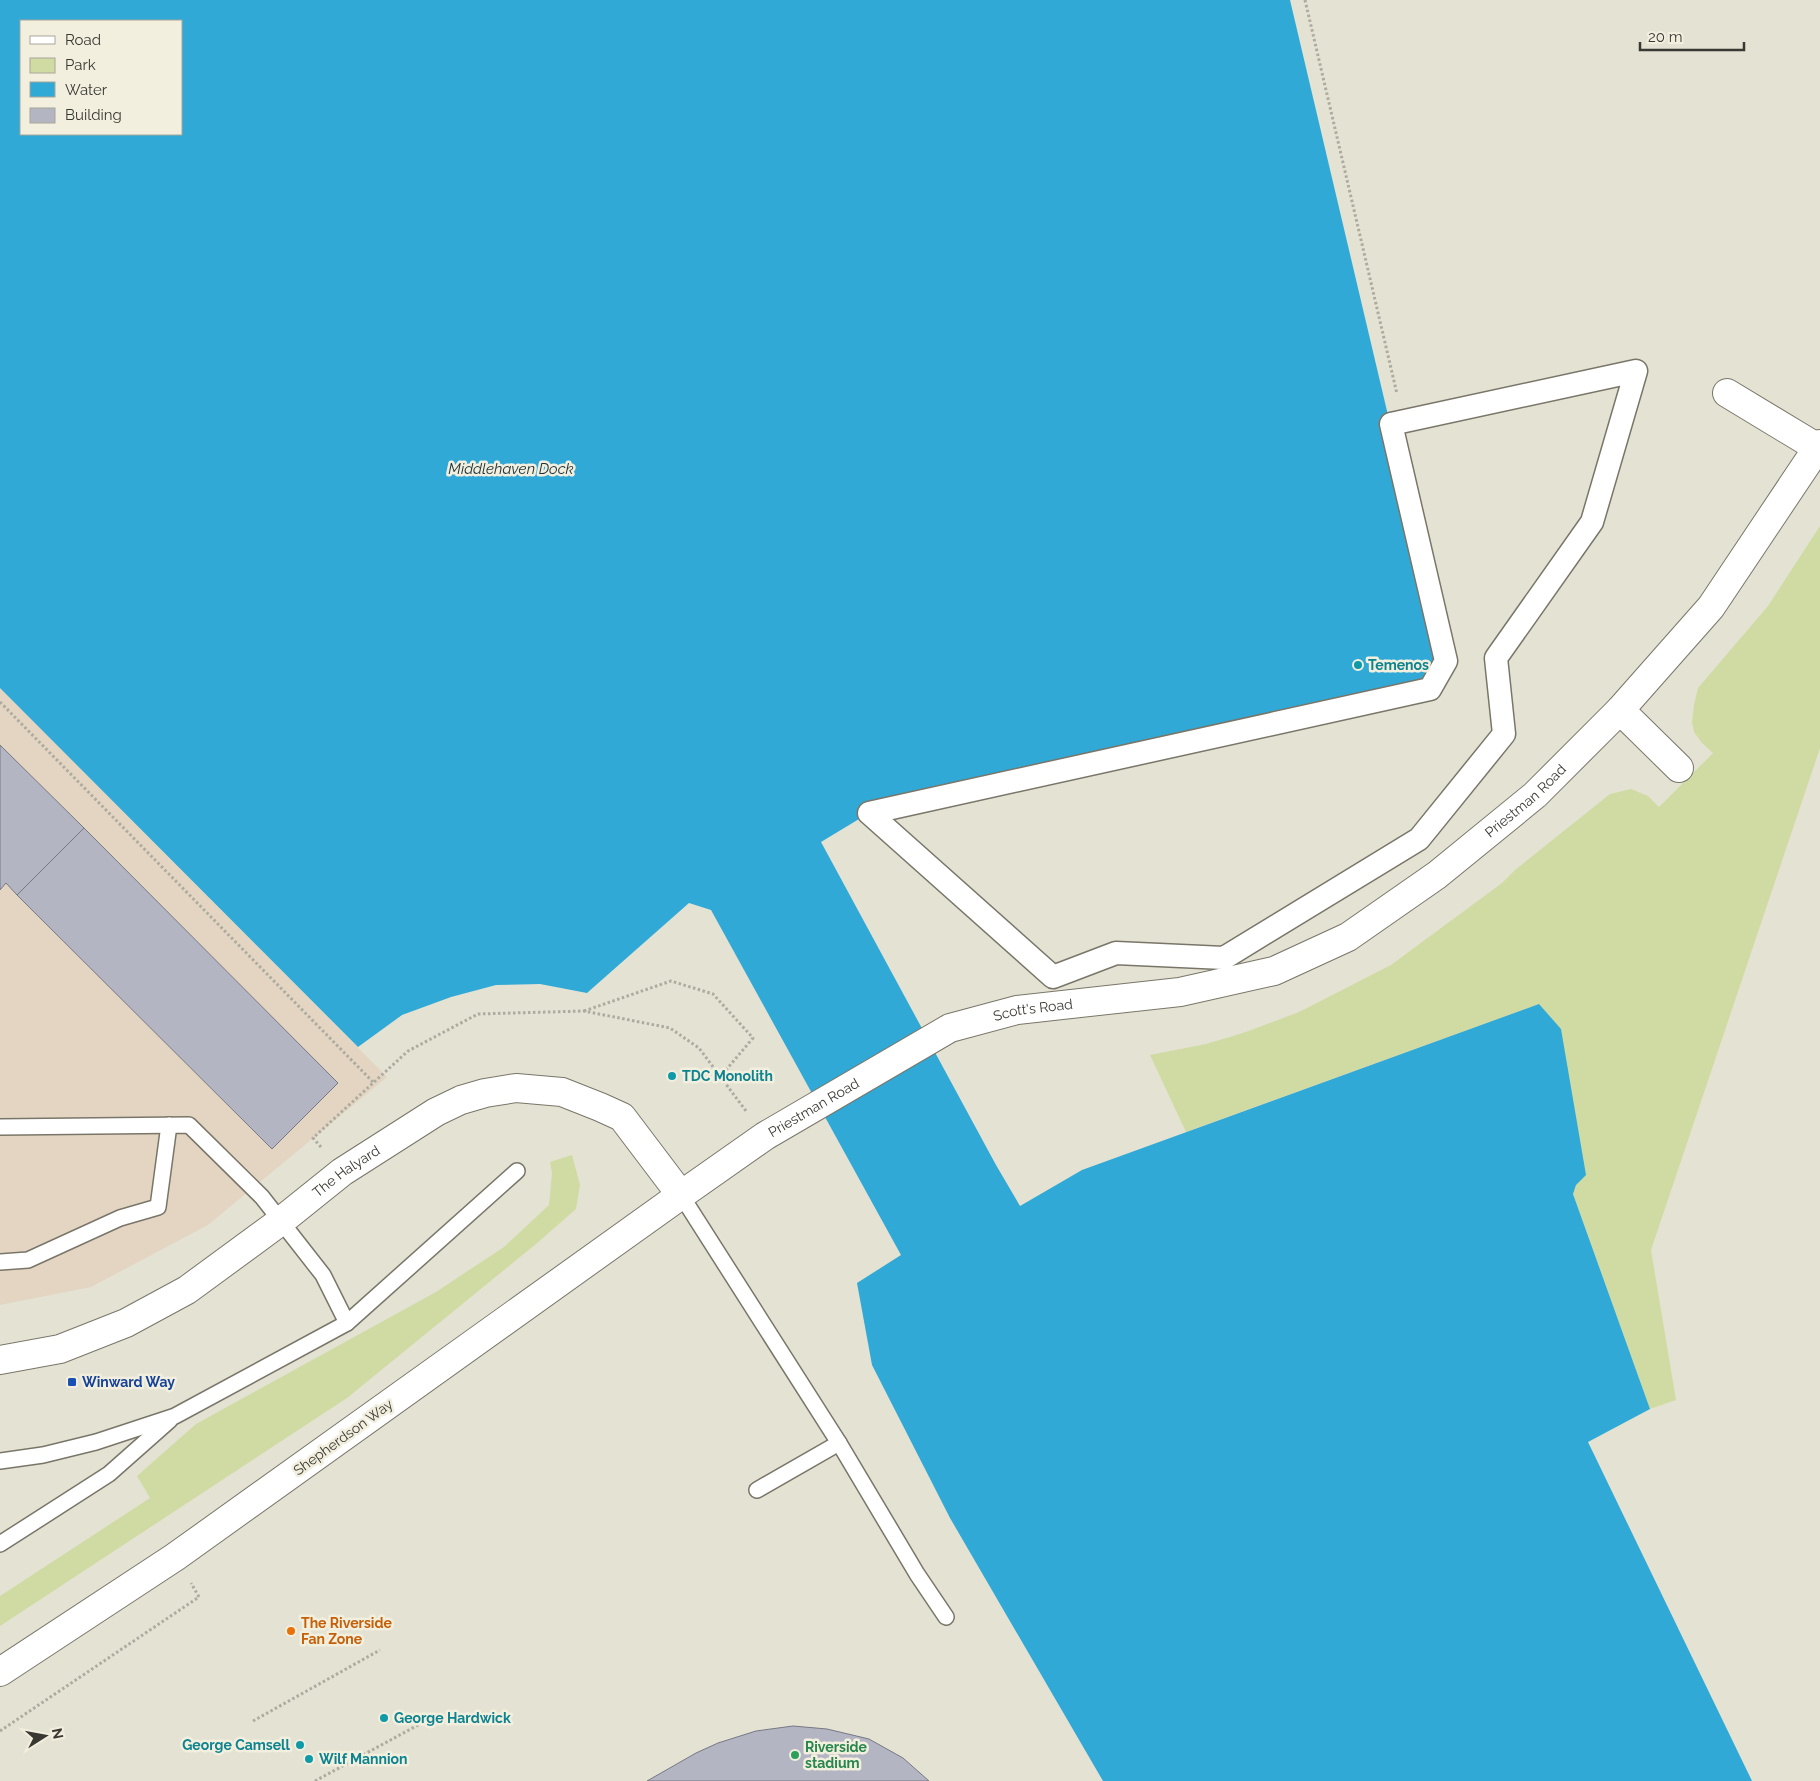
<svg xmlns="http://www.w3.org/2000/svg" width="1820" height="1781" font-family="Raleway,sans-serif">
	<rect width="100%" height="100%" fill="#e4e2d2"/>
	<polygon fill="#e3d5c2" points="0,688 387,1077 208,1225 91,1287 0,1305"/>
	<g fill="#d0dba3">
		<polygon points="1820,526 1820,748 1651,1250 1676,1400 1650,1409 1573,1194 1576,1185 1539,1004 1186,1132 1150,1055 1206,1044 1243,1033 1299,1012 1391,965 1502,883 1515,870 1610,794 1631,789 1648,796 1659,807 1713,753 1702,743 1694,732 1692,722 1694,705 1698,688 1768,606"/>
		<polygon points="572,1155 580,1185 576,1209 536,1244 347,1398 0,1626 0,1596 150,1498 137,1476 196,1424 436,1292 504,1247 549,1205 552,1173 550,1162"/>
	</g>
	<path fill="#31a9d7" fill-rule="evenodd" d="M0,0H1290L1446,661L1430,689L869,813L821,842L996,1165L1020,1206L1082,1170L1539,1004L1561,1029L1586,1175L1576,1185L1573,1194L1650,1409L1588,1442L1752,1781H1103L950,1518L872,1365L857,1283L901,1255L711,910L689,903L587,993L540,984L496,985L451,997L402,1015L358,1047L0,688ZM21,21H181V134H21Z"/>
	<g fill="#b4b5c3" stroke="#777885">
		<polygon points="0,745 84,828 17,895 6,883 0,890"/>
		<polygon points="84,828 338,1083 272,1149 17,895"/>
		<polygon points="793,1726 827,1729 869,1739 903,1758 929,1781 647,1781 696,1753 718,1743 756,1731"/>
	</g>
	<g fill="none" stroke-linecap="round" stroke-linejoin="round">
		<g stroke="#797669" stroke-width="18">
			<g id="service">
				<polyline points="0,1127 189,1125 262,1197 323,1275 347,1323"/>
				<polyline points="681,1195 839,1443 917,1574 946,1617"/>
				<polyline points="0,1262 28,1260 120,1218 158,1207 169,1125"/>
				<polyline points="0,1461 43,1455 96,1442 175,1416 347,1323 517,1171"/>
				<polyline points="757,1490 839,1443"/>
				<polyline points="0,1544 109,1474 170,1420"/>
			</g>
		</g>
		<g stroke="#797669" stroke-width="25">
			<polygon id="pedestrian" points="1636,371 1592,522 1496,658 1504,734 1419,839 1224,958 1116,953 1053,977 869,813 1430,689 1446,661 1391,424"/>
		</g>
		<g stroke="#797669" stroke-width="30">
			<g id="minor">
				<polyline points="1727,393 1818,448"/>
				<polyline points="1620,710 1679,768"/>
				<path id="s1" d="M681,1195L765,1136L950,1028L1017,1010L1180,992L1274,971L1348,937L1437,875L1535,795L1620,710L1711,607L1820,444"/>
			</g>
		</g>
		<g stroke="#797669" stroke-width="30">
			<g id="tertiary">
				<path id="s2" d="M0,1360L60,1349L126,1323L187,1290L281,1221L342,1172L436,1112L461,1100L485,1093L516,1088L562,1092L600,1107L622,1117L681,1195L175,1557L0,1672"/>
			</g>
		</g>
		<g stroke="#adab9f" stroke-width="3" stroke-dasharray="2.5 2.5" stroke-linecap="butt">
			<polyline points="1305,0 1397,394"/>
			<polyline points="0,702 373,1082"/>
			<polyline points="584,1011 671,981 713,994 753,1038 720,1077"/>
			<polyline points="321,1147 313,1138 408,1051 478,1014 584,1011 670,1028 699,1048 746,1111"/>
			<polyline points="253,1721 380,1650"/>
			<polyline points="0,1731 199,1597 191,1583"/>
			<polyline points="315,1781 420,1724"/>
		</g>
		<use href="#service" stroke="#fff" stroke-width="15"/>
		<use href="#pedestrian" stroke="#fff" stroke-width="22"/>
		<use href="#minor" stroke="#fff" stroke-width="28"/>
		<use href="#tertiary" stroke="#fff" stroke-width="28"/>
	</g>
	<g fill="#0f9aa8" stroke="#f2efdf" stroke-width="2">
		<circle cx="1358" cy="665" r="5"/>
		<circle cx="672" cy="1076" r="5"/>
		<circle cx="384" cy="1718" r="5"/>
		<circle cx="300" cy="1745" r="5"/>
		<circle cx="309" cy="1759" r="5"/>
	</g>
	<rect fill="#1a4fb4" stroke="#f2efdf" stroke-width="2" x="67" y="1377" width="10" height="10" rx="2.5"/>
	<circle fill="#e8710a" stroke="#f2efdf" stroke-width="2" cx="291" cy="1631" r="5"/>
	<circle fill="#2e9e5b" stroke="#f2efdf" stroke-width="2" cx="795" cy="1755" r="5"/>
	<g text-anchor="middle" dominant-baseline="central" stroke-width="5" stroke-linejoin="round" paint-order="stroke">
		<g font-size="14" font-weight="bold" fill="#0d838f" stroke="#f2efdf" text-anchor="start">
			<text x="1368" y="665">Temenos</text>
			<text x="682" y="1076">TDC Monolith</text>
			<text x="394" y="1718">George Hardwick</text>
			<text x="290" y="1745" text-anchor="end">George Camsell</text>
			<text x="319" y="1759">Wilf Mannion</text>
		</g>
		<g font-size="14" fill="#3a3832" stroke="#f2efdf">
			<text stroke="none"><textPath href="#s1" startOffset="952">Priestman Road</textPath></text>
			<text stroke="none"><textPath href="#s1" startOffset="402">Scott's Road</textPath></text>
			<text stroke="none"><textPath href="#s1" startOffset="159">Priestman Road</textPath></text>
			<text stroke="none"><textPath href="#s2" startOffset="400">The Halyard</textPath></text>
			<text transform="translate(343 1437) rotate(-36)">Shepherdson Way</text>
		</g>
		<g font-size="14" font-weight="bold" fill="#164399" stroke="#f2efdf" text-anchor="start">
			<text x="82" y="1382">Winward Way</text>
		</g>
		<g font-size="14" font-weight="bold" fill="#c56008" stroke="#f2efdf" text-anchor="start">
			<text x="301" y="1623">The Riverside<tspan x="301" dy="16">Fan Zone</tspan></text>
		</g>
		<g font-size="14" font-weight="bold" fill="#27864d" stroke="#f2efdf" text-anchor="start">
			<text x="805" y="1747">Riverside<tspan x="805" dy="16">stadium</tspan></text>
		</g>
		<g font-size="15" font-style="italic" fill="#1a2e37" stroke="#f2efdf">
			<text x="511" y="469">Middlehaven Dock</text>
		</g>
	</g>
	<rect x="20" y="20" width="162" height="115" fill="#f2efdf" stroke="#a8a69a"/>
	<rect x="30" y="36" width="25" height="8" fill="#ffffff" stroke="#a8a69a"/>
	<text x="65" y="45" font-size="15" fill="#3a3832">Road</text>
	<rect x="30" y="58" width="25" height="15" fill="#d0dba3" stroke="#a8a69a"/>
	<text x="65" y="70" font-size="15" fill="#3a3832">Park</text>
	<rect x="30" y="82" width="25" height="15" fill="#31a9d7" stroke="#a8a69a"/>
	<text x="65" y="95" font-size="15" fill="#3a3832">Water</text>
	<rect x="30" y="108" width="25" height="15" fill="#b4b5c3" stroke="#a8a69a"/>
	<text x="65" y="120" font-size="15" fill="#3a3832">Building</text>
	<g transform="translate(45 1736) rotate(79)" stroke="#f2efdf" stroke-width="4" paint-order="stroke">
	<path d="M0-4L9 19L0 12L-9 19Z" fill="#3a3832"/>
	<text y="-8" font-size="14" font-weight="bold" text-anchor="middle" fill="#3a3832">N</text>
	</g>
	<path d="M1640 42v8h104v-8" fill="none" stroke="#3a3832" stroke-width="2.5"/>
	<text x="1648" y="42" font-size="15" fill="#3a3832" stroke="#f2efdf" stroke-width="4" paint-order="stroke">20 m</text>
</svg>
